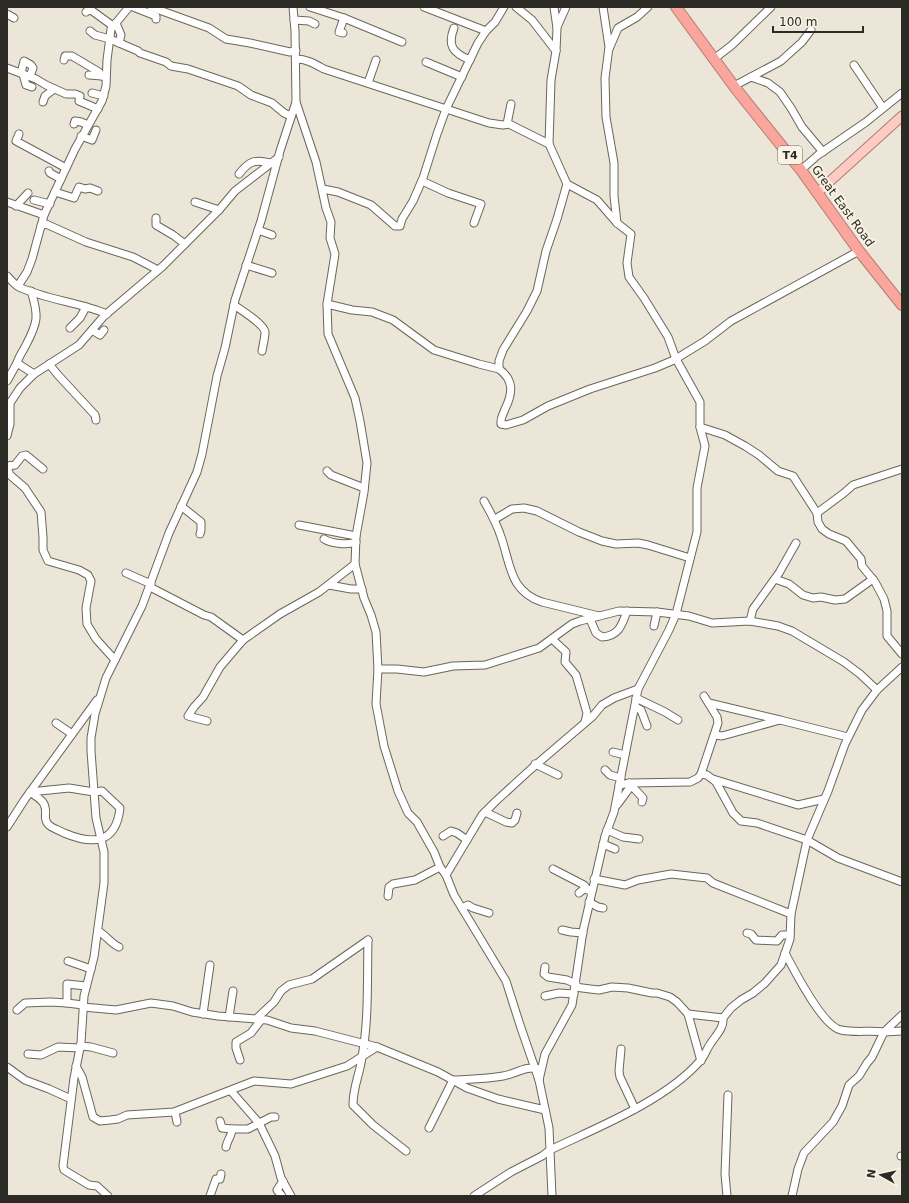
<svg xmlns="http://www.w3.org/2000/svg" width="909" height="1203" font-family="'DejaVu Sans',sans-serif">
	<rect width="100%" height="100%" fill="#ebe6d8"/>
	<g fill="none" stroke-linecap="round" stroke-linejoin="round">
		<g stroke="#6b665a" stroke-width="9">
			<g id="minor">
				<polyline points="133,7 156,16 156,19"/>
				<polyline points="151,7 209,28 226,39 250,43 290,52 296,50"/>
				<polyline points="310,7 344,18 402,42"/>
				<polyline points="424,7 486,31"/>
				<polyline points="516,7 532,20 556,51"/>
				<path d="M554,7L557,28L556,51L551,80L549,144L567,184L557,219L546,251L537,291L527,311L503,350L499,361V369C514,380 513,393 505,409C503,415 500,418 501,424L506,425L523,420L548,406L590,389L655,368L674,360L705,341L731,321L859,251"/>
				<polyline points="603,7 609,47 605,78 606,117 614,163 614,196 617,223"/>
				<polyline points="86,12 87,11 91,10 113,26"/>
				<polyline points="7,14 14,18"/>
				<polyline points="294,20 309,21 315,24"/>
				<polyline points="116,23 121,35 119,43"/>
				<polyline points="557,27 566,7"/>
				<path d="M454,28C447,46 453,53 470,60"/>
				<polyline points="90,31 95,35 110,39 138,51 140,53 166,62 171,66 188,69 238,86 251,95 272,103 284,113 291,116"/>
				<polyline points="343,33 339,32 344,18"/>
				<polyline points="609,49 618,28 637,17 648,7"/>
				<path d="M296,59C307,59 315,64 324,69L489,123L503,125L509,124L549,144"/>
				<polyline points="714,59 732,45 771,7"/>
				<polyline points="64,60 65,56 72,56 99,72 102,76"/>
				<polyline points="426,62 462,77"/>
				<polyline points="854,65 883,108"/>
				<polyline points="7,68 36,79 46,85 66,94 75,94 80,96 79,101 98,109"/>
				<polyline points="21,73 24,61 31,65 33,68 30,76"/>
				<polyline points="23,74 26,85 32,87"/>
				<polyline points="89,75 102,76"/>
				<polyline points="751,77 768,83 780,92 791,108 802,127 823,152"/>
				<polyline points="368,83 376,60"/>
				<polyline points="734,86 781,61 802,42 811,30"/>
				<polyline points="92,93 104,96"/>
				<polyline points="43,102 45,96 54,89"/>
				<polyline points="296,102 316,162 326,208 331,222 330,238 335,254 327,304 328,334 355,398 360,421 367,463 364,492 356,536 355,564 364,598 371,615 376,632 378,669 376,704 384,746 398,791 408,813 417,822 434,852 440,867 446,875 454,895 506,981 520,1025 539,1080 549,1128 552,1196"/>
				<polyline points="74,124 75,121 81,122 88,125"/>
				<polyline points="507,124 511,104"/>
				<polyline points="19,134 16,141 66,168"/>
				<polyline points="81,136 92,140 96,130"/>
				<polyline points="801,170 818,155 866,122 902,93"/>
				<polyline points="49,171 50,173 61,179"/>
				<path d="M239,174C249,161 255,159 270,163"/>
				<polyline points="422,181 448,193 481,204 474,223"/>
				<polyline points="323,189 338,192 371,205 395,226 400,226 402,219 413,201 423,178 437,134 446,109 478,43 486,31 495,22 504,7"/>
				<polyline points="55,192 74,198 79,187 85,189 90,188 98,191"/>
				<polyline points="34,200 50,204"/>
				<polyline points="7,202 44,215"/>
				<polyline points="195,202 219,210"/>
				<polyline points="16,206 28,193"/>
				<polyline points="156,218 156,225 173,235 185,244"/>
				<polyline points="41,226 46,224 86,242 133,257 158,270"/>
				<polyline points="258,230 272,235"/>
				<polyline points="246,265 272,273"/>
				<path d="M7,276C11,280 15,285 19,287C47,300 79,302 107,314"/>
				<polyline points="18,286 27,272 32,259 44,215 75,149 102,101 106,86 107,60 111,29 129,7"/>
				<path d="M31,291C39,316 38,322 26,345C23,351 19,356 17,363L34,374"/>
				<polyline points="327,304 352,310 372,312 393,320 434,350 479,364 499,369"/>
				<path d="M234,305C241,310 264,324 265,332C265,338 263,345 262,351"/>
				<polyline points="70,328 80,318 86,307"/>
				<polyline points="92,330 100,335 104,330"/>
				<polyline points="49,364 58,375 95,415 96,420"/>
				<polyline points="7,381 17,363"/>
				<polyline points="700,427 725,435 745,446 759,455 778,471 793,476 817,513 818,522 822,529 829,534 846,541 861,559 862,566 875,582 884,599 887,611 887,636 902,654"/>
				<polyline points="7,436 10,424 10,403 20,388 34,374 79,345 104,316 163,266 219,210 235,191 279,157"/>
				<polyline points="7,466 15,465 22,456 26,455 43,469"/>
				<polyline points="7,467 10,475 25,488 41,512 43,537 43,550 48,561 79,570 88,575 91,581 86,608 87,624 96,639 115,660"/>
				<polyline points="327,471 331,475 364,488"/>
				<path d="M484,501C490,512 496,522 500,534C511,563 508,590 542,602L599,616"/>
				<polyline points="181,506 201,522 201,530 200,534"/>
				<polyline points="817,513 844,493 853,485 902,469"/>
				<polyline points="495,519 512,509 524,508 537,511 579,532 602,541 616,544 638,543 648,545 690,558"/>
				<polyline points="299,525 356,536"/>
				<path d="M324,539C332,544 347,545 356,542"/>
				<polyline points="126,573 151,584"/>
				<polyline points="775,579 789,584 803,595 813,598 821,597 835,600 845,599 873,579"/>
				<polyline points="329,585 351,589 362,589"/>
				<polyline points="150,587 204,615 211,617 243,640"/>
				<path d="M590,619L596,633L602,637C619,636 622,625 627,611"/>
				<polyline points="750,621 753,609 779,573 796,543"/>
				<polyline points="654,626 657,612"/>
				<polyline points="552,639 566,652 565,662 576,675 587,713 585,722"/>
				<polyline points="378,669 397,669 424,672 453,666 485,665 539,648 572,624 580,621 619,611 657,612 689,616 712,623 750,621 778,626 792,631 844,662 860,674 877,690"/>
				<polyline points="636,698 665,712 678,720"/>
				<polyline points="709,703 780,720"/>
				<polyline points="635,707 641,710 647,726"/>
				<polyline points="207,721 188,716 194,707 203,697 220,667 243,640 280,614 319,592 355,564"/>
				<polyline points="56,723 72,734"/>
				<polyline points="715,735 722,736 780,720 848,737"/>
				<polyline points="613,752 625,755"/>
				<polyline points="535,764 558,775"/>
				<polyline points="605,770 610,775 621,778"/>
				<polyline points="701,774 718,723 717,717 704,696"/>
				<polyline points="713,779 798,805 824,799"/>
				<polyline points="629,783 643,798 642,802"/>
				<polyline points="619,785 630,783 690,782 698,778 701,774 707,775 716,782 733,813 741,821 757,823 807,840 838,858 902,882"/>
				<path d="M69,788L94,792L102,791L120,808C116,844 93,845 64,833C59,830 51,828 48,824C43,819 47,813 45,807C44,800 35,796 30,792Z"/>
				<polyline points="617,805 631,786"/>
				<polyline points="485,812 506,822 512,823 515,820 517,813"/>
				<polyline points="7,827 25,799 97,700"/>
				<polyline points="607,830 623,837 639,839"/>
				<polyline points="443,836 451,831 457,833 467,840"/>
				<polyline points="603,844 615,849"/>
				<polyline points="553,869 584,885 588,890"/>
				<polyline points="446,875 482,815 496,801 531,769 593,716 602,705 614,698 638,689"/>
				<polyline points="594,879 625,885 638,880 671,874 707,878 713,883 791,914"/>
				<polyline points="579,893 584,889 592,890"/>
				<polyline points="388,896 389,887 393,884 415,880 440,867"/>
				<polyline points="589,902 598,907 603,908"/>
				<polyline points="462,908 468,905 473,908 489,913"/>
				<polyline points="562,930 571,932 583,933"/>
				<path d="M98,931C106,935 111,944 119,947"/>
				<polyline points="747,933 751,934 756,940 777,941 782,935 790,935"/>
				<path d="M368,940C367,979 369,1019 362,1057C360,1074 353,1086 353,1105L373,1125L406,1151"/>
				<path d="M785,953C794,970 823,1027 841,1030C855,1033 870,1030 884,1032L902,1015"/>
				<polyline points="68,961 91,969"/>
				<polyline points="545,967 544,974 548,977 567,980 576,984"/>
				<polyline points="575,987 590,989 599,990 612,987 628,988 652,993 657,993 670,997 677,1002 688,1014 701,1061"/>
				<polyline points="545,996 559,993 574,994"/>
				<polyline points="83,1005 67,1003 67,984 86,986"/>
				<polyline points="83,1007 116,1010 151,1003 173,1006 192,1012 218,1016 267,1020 291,1028 315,1031 377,1047 438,1072 467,1088 498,1099 545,1110"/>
				<polyline points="17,1010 25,1003 51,1002 67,1003"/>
				<polyline points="203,1014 210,965"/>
				<polyline points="688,1014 723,1018"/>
				<polyline points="229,1017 233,991"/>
				<polyline points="256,1019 274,1002 281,991 289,985 312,979 368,940"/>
				<polyline points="80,1046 91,1047 113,1053"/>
				<polyline points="621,1049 619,1071 620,1077 635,1109"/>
				<polyline points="28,1054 41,1055 58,1047 80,1048"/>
				<polyline points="240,1060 236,1048 236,1042 251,1033 261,1020"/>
				<polyline points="76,1066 82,1077 93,1117 100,1121 110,1120 118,1119 127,1115 174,1112 254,1081 291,1084 347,1066 377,1047"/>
				<polyline points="7,1067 25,1080 49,1089 71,1099"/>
				<polyline points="539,1080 545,1054 572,1005 583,931 605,836 614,812 638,689 669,630 676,614 697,532 697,488 705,446 700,427 700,402 676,359 668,337 644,298 629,277 627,263 631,234 617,223 597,200 567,184"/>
				<polyline points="231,1091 259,1123 275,1156 281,1178 291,1196"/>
				<polyline points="175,1112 177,1122"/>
				<polyline points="220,1121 222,1128 232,1129"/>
				<path d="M429,1128L453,1080C470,1079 487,1079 503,1076C515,1074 527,1065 539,1069"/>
				<path d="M226,1147C227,1140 232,1136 232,1129H248L271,1117H275"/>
				<polyline points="901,1156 902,1156"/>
				<polyline points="108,1196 97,1186 89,1185 64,1170 63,1166 74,1078 81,1043 84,996 94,957 104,883 104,852 96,818 91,751 91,738 95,714 106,678 142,606 169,533 197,472 202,454 217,376 225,348 235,300 261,221 280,151 296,102 295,31 293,7"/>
				<polyline points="210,1196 216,1179 220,1179 221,1174"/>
				<polyline points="282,1196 277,1190 283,1181"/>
				<path d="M474,1196L511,1172L542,1156L550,1150C598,1127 665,1101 700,1061C705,1056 707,1048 711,1043C716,1035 724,1028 723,1018L731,1008L741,1000L753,993L765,983L781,965L790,939L791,914L807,840L828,791L845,744L862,710L877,690L902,667"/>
				<polyline points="727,1196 725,1174 728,1095"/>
				<polyline points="792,1196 798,1169 804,1153 833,1122 842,1106 849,1085 859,1076 867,1063 872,1057 884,1032 902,1031"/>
			</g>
		</g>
		<g stroke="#b37b72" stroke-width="11">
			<polyline id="major" points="817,193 902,116"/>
		</g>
		<g stroke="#b37b72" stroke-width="12">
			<polyline id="highway" points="676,7 736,89 801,170 859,251 902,305"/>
		</g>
		<use href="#minor" stroke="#fff" stroke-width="7"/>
		<use href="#major" stroke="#fdcac4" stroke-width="9"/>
		<use href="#highway" stroke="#fba69c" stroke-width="10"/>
	</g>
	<g text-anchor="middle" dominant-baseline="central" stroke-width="4" stroke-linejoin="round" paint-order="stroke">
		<rect fill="#f9f3e5" stroke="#6a665f" stroke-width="1" x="778" y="146" width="24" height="18" rx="3"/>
		<g font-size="11" font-weight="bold" fill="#2c2a25">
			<text x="790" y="155">T4</text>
		</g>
		<g font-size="12" fill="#2c2a25" stroke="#f9f3e5">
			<text transform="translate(843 206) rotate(54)">Great East Road</text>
		</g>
	</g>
	<rect width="909" height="1203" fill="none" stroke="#2c2a25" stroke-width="16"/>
	<g transform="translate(881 1175) rotate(278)" stroke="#f9f3e5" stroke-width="3" paint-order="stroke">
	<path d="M0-3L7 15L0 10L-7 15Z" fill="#2c2a25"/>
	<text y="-6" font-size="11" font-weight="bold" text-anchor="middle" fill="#2c2a25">N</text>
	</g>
	<path d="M773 26v6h90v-6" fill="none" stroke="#2c2a25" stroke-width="2"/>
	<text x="779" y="26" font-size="12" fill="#2c2a25" stroke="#f9f3e5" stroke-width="3" paint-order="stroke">100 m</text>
</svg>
